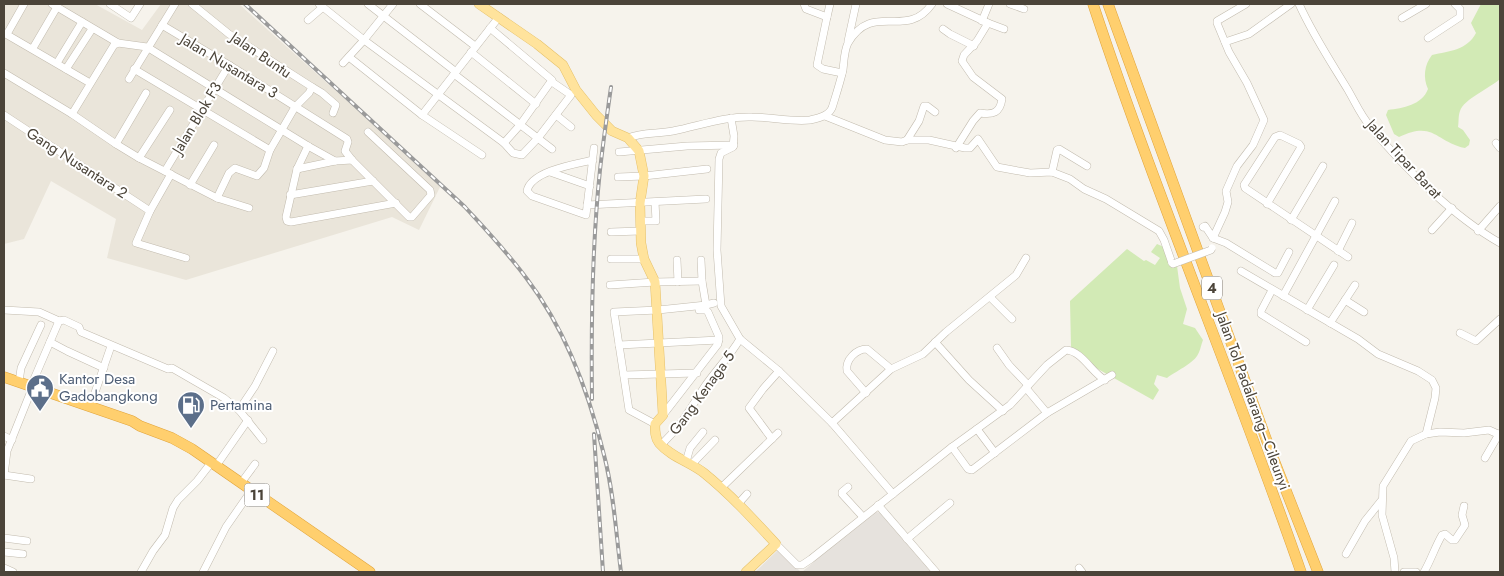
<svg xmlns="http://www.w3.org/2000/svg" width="1504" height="576" font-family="Jost,sans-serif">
	<rect width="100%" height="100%" fill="#f6f3ec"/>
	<polygon fill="#eae5da" points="4,4 95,4 142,30 161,4 239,4 441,185 419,230 392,217 186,280 107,258 116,219 51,181 24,239 4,244"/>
	<g fill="#e6e2dd">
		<polygon points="877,512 880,513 931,572 802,572 872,513"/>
		<polygon points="778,550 801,572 755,572"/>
	</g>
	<g fill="#d2eab5">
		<path d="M1481,4H1500V79C1490,88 1464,99 1460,111C1458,116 1459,122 1458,127L1463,130L1470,140L1469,145L1465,148C1436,142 1434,120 1399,137L1394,134L1386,115L1388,110C1403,108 1422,105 1428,89C1423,78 1424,65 1432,55C1450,51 1467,50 1476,33L1471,23Z"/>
		<path d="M1157,244L1164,247L1177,266L1180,288L1187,309L1183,324L1195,328L1203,340C1201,345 1200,352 1197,356C1193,363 1175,372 1167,378L1157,375L1154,384L1159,390L1153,400L1089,364L1071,347L1070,301L1127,249L1144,261L1146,260L1155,265L1160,258L1151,252Z"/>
	</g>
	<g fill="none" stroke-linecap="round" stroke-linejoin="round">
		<g stroke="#c2bbae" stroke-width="8">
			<g id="minor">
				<polyline points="52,4 118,43"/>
				<polyline points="110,4 131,18 140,4"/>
				<polyline points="192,4 229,34 312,87 309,93 295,107 270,150 264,168 257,176 235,168 229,173 217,198"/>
				<polyline points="319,4 364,40 504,143 520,125 552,80 490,28"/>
				<polyline points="368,4 456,72"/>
				<polyline points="420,4 475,46"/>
				<polyline points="804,4 806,9 827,17 817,65 823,69 842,73"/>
				<path d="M947,4L988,23L977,41L964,55L962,61L973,77L1002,99C1000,113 993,115 980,113L973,121L956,148"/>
				<polyline points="1010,4 1024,9"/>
				<path d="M1299,4C1313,35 1331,62 1348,90C1355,102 1361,116 1370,126C1404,168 1454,217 1500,243"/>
				<polyline points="827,17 830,4"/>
				<polyline points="1402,18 1426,4"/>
				<polyline points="308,20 323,7"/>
				<polyline points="982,21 989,4"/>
				<polyline points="988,23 1004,29"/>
				<polyline points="162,25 229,65 347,139 348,142 345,151 352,160 409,217 412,217 431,195 430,190 368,132"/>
				<polyline points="943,29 950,34 974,46"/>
				<polyline points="4,33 90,83"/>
				<polyline points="7,34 24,4"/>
				<polyline points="1428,38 1460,17 1460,9 1455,4"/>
				<polyline points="848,41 856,4"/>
				<polyline points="1225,42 1249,34 1291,4"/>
				<polyline points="33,48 57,7"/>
				<polyline points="471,52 536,104"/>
				<polyline points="349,57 422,115 482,155"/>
				<polyline points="57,63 82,22"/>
				<polyline points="343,63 364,40 393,4"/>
				<polyline points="66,69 92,29"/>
				<polyline points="134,69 270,150"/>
				<polyline points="4,73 72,114 116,144 139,158 217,198 249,208"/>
				<polyline points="454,74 552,149"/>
				<polyline points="129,79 175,4"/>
				<polyline points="312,87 322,93 336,105 333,113"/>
				<polyline points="72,114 114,45 118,43 147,47 308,146 335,161"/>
				<polyline points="4,115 150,211"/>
				<polyline points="422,115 499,17"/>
				<polyline points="556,115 571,127"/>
				<polyline points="825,116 885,140 902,142 907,140 929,140 965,148 970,148 978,139 997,167 1030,173 1052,172 1070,179 1084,189 1106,199 1159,231 1164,240 1172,263"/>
				<polyline points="731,118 734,136 733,147 721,153 719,159 717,250 721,306 740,339 779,371 832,423 893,494"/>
				<path d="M628,138C642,132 658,134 673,131C699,126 725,116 752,117C771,117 791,122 810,120C819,118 828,116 832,108C836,95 840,83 843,70C844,62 844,51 848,43C873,0 906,41 932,4"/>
				<polyline points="907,140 919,121 924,106 927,106 935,112"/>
				<polyline points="504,143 513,153 522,155 538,138 571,95 552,82"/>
				<polyline points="1496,143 1500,148"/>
				<polyline points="116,144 146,93"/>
				<polyline points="308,146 297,169 286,217 287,221 291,222 396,203"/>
				<polyline points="619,152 687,146 734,145"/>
				<polyline points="139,158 170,110"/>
				<path d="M593,160C575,164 531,171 527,191L532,196L586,215L594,148"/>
				<polyline points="297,169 335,161 352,160"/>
				<polyline points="165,171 229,65"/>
				<polyline points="550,172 590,186"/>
				<polyline points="1052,172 1057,150 1059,149 1087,166"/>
				<polyline points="171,174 150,211 136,243 186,258"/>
				<polyline points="618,177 644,176 707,169"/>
				<polyline points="190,185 214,145"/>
				<polyline points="290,195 373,181"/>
				<polyline points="1267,204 1301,147 1299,144 1280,135 1275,137 1244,185 1245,188 1348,257"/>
				<polyline points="587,205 706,199"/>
				<polyline points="1291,220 1323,166"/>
				<polyline points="640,221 656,221 655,202"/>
				<polyline points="1203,227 1205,226 1213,238 1225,212 1228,202 1226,191 1237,166 1253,145 1264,120 1247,83 1229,52 1217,23 1217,21 1246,4"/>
				<polyline points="1432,230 1452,208"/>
				<polyline points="1478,231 1500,206"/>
				<polyline points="611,232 640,231"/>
				<polyline points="1213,238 1226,243 1275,273 1278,273 1289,252"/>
				<polyline points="1338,251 1352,223"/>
				<polyline points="611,259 644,259"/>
				<polyline points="677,260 678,282"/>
				<polyline points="1241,271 1358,339 1378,354 1418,371 1432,380 1436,388 1435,398 1426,434"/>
				<polyline points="610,285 655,282 702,281"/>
				<polyline points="1272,290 1261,311 1261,314 1306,342"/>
				<polyline points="1283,296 1335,201"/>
				<polyline points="990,297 1012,319"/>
				<polyline points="1345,300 1364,312"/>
				<polyline points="706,305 714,303"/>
				<polyline points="4,310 39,312 59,321 64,320 79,327 81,332 168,369 172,368 224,398 239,410 263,440"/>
				<polyline points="1307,310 1334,265"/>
				<polyline points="1330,323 1355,285"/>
				<polyline points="1460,333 1476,341 1500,319"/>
				<polyline points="50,342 67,351 104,368"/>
				<polyline points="935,342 969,380 1003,411"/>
				<polyline points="619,345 719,340"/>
				<polyline points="997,348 1009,365 1028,385"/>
				<polyline points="624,375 697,373"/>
				<polyline points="19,382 21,368 41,325"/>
				<polyline points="31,386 59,321"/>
				<polyline points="1026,388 1047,413"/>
				<path d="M866,393L847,371C845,360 856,349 867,349L891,369"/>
				<polyline points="90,407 111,346"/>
				<polyline points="239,410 255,386 273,351"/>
				<polyline points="663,415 718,344 719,337 708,312 706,310 699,310"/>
				<polyline points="832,423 891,369 923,354 946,332 1016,275 1026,258"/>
				<polyline points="655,424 629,410 614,312 658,310 706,305 702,281 701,260"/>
				<polyline points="977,429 995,453"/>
				<polyline points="4,436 12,440"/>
				<polyline points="772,439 749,408 763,389 779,371"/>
				<path d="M661,445C682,425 690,409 705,386C716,370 730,356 740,339"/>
				<polyline points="952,447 968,469 972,470 1047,413 1112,375"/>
				<polyline points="1485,458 1499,434"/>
				<polyline points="686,462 690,448 703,432"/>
				<polyline points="691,465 715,440"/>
				<polyline points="216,466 248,420"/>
				<polyline points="4,475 7,451 31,391"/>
				<polyline points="4,475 31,479"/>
				<polyline points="241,483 255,464"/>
				<polyline points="848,487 842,492 842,494 863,517"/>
				<polyline points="721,488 778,433"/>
				<polyline points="738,504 747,494"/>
				<polyline points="878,505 936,572"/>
				<polyline points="4,538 27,541"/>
				<polyline points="907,539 950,503"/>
				<path d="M776,544L797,565H802L811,559L952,447L1010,405L1047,365L1066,350C1082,351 1092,373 1105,380"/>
				<polyline points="4,552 23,554"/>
				<polyline points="1346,554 1365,521 1381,501"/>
				<polyline points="4,568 13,572"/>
				<polyline points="1079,568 1082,572"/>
				<polyline points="141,572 153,551 165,535 173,508 178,500 197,481 211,463"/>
				<polyline points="203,572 226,527 251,491"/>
				<polyline points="1395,572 1394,558 1382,515 1383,486 1411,441 1426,434 1440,432 1464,433 1489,430 1500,435"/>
				<polyline points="1404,572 1416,572"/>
				<path d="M1424,572C1431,560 1435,547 1442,535L1445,534L1452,540H1455L1465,525L1462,515L1464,506"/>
			</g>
		</g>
		<g stroke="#e6c16a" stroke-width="10">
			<path id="major" d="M479,4L537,44L563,65L576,90L596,115L612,131L628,138L639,151L644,176L640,203L641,243L644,259L655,282L663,415L655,424C655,431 655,438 659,443C671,457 690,462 704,473C730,494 753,519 776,544L746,572"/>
		</g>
		<g stroke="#e0a43c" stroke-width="11">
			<g id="highway">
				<path d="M1093,4C1156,195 1235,382 1301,572"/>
				<polyline points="1108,4 1272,455 1318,572"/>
				<polyline points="4,377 132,421 140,426 172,438 192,449 370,572"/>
			</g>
		</g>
		<use href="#minor" stroke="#fff" stroke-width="7"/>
		<use href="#major" stroke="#ffe39c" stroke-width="9"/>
		<use href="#highway" stroke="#ffcf6e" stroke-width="10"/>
		<g stroke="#9a9a9a" stroke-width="4">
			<g id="rail">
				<path d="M245,4L465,207C486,230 508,253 527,279C566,330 589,393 604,455C614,493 616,534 621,572"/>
				<path d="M592,399C591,323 592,246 600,170C603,143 607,115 611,87"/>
				<polyline points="594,434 603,572"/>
			</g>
		</g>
		<use href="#rail" stroke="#fff" stroke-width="2" stroke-dasharray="5.5" stroke-linecap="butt"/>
		<g stroke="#c2bbae" stroke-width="8" stroke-linecap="butt">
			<polyline id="minor-bridge" points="1172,263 1173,264 1211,250 1212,248"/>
		</g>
		<use href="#minor-bridge" stroke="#fff" stroke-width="7"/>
	</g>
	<defs>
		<g id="civic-pin" transform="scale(1.4375)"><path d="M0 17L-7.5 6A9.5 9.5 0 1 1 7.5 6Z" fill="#5c6f8a" stroke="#fff"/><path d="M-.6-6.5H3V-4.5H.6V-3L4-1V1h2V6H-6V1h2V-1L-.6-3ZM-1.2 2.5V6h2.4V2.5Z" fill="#fff"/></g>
		<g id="fuel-pin" transform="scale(1.4375)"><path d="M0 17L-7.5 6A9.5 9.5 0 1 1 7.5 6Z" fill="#5c6f8a" stroke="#fff"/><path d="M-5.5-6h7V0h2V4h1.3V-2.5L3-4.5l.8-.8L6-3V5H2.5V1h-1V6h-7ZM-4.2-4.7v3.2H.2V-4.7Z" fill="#fff"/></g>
	</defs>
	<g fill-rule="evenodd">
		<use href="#civic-pin" x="40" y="388"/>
		<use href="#fuel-pin" x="191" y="405"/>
	</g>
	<g text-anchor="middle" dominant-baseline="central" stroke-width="4" stroke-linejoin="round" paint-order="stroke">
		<g fill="#fff" stroke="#817c74" stroke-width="1">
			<rect x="1202" y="276.5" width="20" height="23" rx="4"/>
			<rect x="244.5" y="483.5" width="25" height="23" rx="4"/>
		</g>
		<g font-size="14" font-weight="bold" fill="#4b4439">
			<text x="1212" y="288">4</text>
			<text x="257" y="495">11</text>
		</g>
		<g font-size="15" fill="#4b4439" stroke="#fff">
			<text transform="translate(261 55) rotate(34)">Jalan Buntu</text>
			<text transform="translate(229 66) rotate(31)">Jalan Nusantara 3</text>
			<text transform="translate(197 118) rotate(-59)">Jalan Blok F3</text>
			<text transform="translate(1404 159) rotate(47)">Jalan Tipar Barat</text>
			<text transform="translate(77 163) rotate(33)">Gang Nusantara 2</text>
			<text transform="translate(702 393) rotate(-54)">Gang Kenaga 5</text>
			<text transform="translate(1253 401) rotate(70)">Jalan Tol Padalarang–Cileunyi</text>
		</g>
		<g font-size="15" fill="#4e5e75" stroke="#fff" text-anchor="start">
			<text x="59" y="379">Kantor Desa<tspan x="59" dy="17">Gadobangkong</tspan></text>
			<text x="210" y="405">Pertamina</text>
		</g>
	</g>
	<rect width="1504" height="576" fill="none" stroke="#4b4439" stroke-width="10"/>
</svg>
